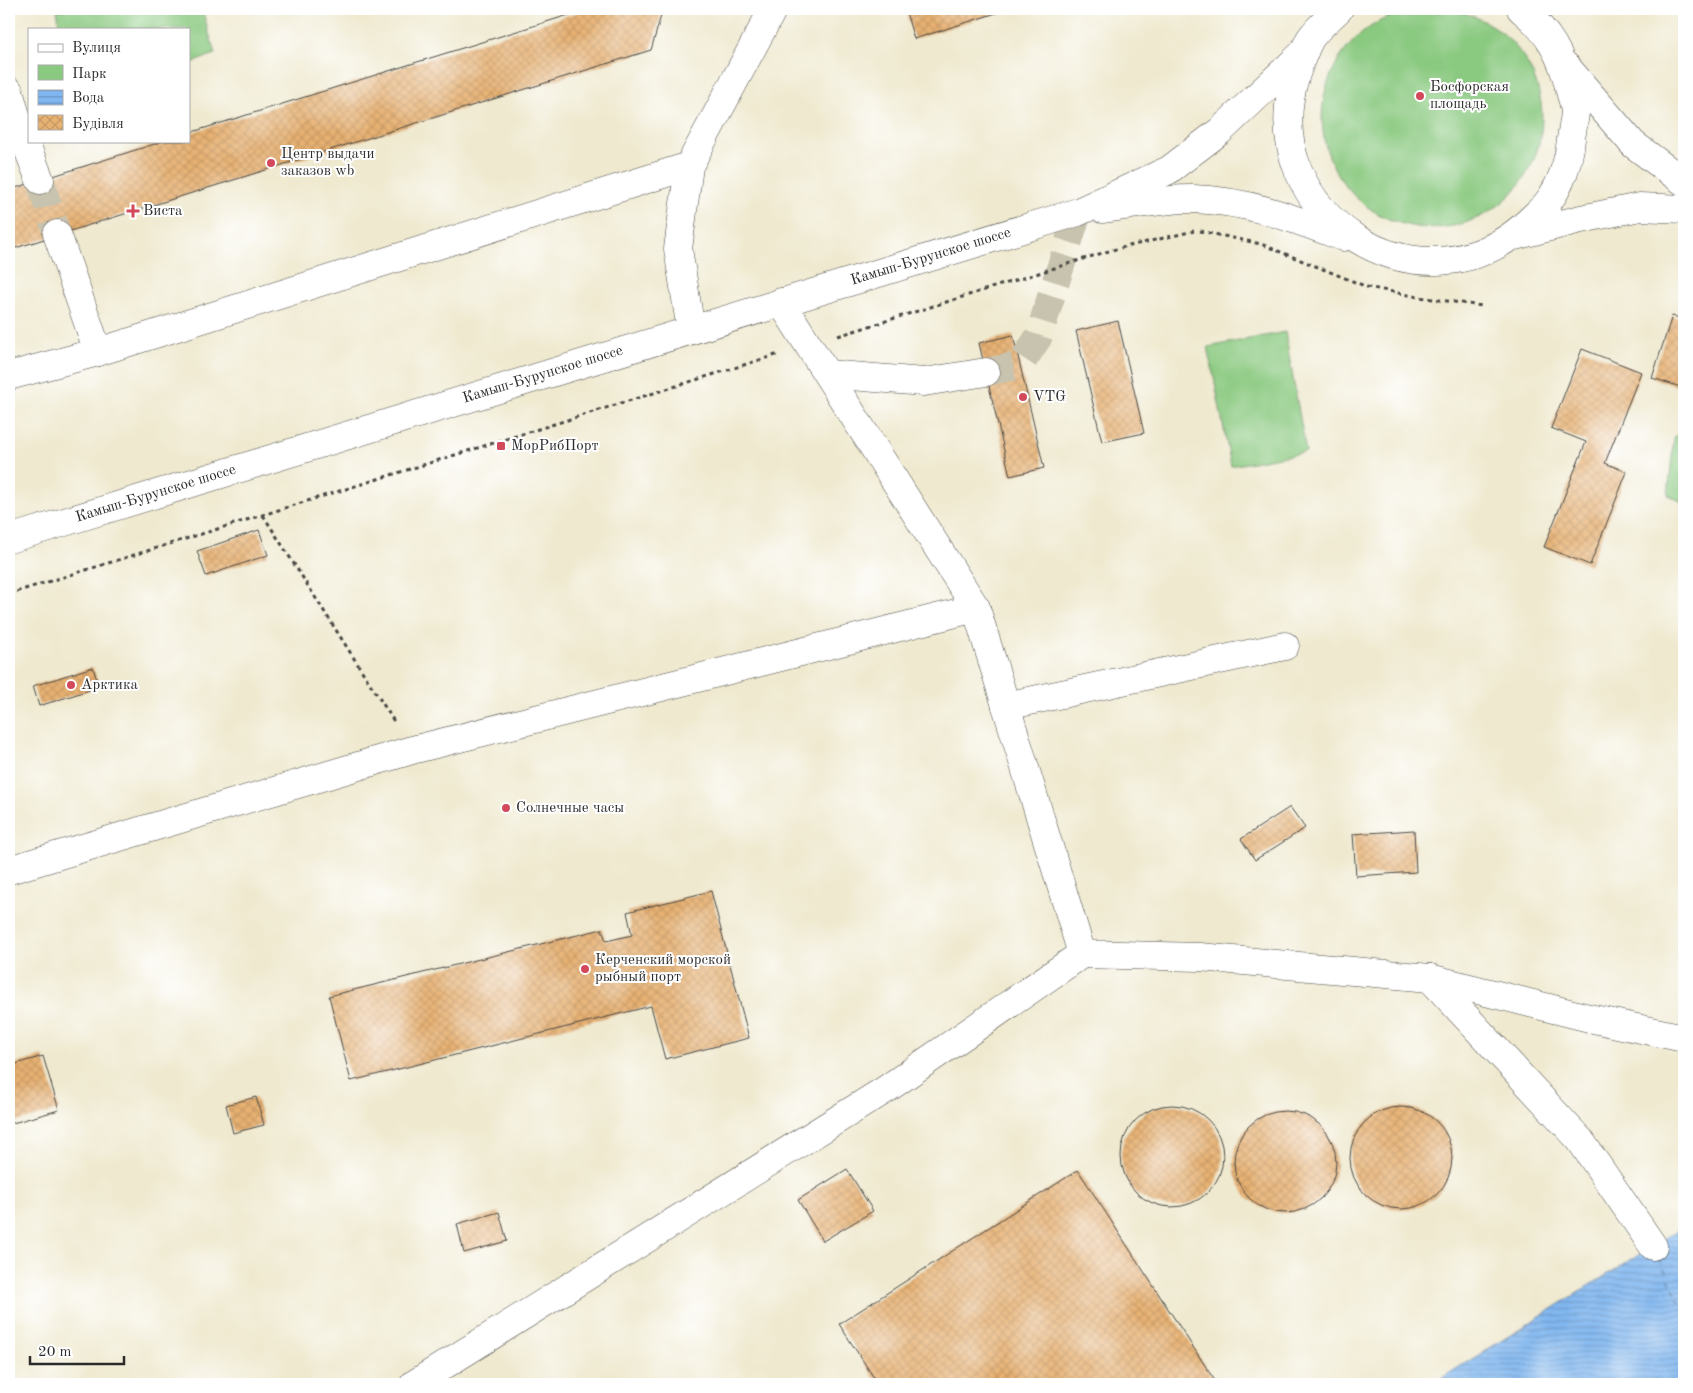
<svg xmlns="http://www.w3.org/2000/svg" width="1693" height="1393" font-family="'Old Standard TT',serif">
	<defs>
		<pattern id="water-rules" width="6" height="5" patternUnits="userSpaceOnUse" patternTransform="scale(1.25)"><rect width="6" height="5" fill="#81b7f0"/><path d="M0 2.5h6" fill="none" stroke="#6a95c3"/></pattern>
		<pattern id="building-cross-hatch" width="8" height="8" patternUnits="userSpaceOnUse" patternTransform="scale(1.25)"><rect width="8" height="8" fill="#e7b172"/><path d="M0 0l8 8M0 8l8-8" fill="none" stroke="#c69863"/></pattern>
	</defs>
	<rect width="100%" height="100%" fill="#fff"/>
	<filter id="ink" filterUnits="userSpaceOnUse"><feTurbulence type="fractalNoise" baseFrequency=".02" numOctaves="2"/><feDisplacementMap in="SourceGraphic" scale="10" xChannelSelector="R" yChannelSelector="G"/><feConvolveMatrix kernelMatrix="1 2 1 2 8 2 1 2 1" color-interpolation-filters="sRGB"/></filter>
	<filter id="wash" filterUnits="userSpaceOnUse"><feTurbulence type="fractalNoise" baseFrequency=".0096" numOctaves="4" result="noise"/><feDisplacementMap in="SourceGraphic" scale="20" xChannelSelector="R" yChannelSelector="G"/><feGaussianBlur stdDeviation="1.12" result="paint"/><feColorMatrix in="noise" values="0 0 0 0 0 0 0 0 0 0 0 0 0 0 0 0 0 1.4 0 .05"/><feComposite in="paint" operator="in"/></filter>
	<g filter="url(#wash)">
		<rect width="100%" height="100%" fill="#efe9cf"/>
		<g fill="#8ac980" stroke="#5a7a56">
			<circle cx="1432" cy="118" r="110"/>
			<polygon points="62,9 202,9 215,54 189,64 189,29 60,29 57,10"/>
			<polygon points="1285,332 1306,452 1231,466 1208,347"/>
			<polygon points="1684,435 1684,503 1668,495 1674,436"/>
		</g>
		<polygon fill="url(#water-rules)" stroke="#56718e" points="1684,1226 1684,1384 1432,1384 1653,1246"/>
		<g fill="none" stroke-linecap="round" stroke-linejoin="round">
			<polyline stroke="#495c70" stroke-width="1" stroke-dasharray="6 5" stroke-linecap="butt" points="1659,1258 1684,1311"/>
		</g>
		<g id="blocks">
			<g fill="url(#building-cross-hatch)">
				<polygon points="588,9 663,9 651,50 9,250 9,190 164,141 189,141 189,133"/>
				<polygon points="905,9 1009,9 914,39"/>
				<polygon points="1672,316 1684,319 1684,388 1652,378"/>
				<polygon points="1118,321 1144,433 1102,442 1076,331"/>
				<polygon points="1013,335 1044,468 1010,476 979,343"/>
				<polygon points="1582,349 1641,372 1605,463 1627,472 1590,565 1544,547 1586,442 1551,428"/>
				<polygon points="259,530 268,555 206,576 197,551"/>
				<polygon points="93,667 99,687 39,706 33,686"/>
				<polygon points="1290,807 1305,828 1255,860 1241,839"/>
				<polygon points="1414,830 1416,872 1356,876 1353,834"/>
				<polygon points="711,891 749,1038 665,1059 651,1006 351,1081 329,996 602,929 606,941 632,935 627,912"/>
				<polygon points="43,1056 59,1110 9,1124 9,1066"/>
				<polygon points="256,1097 264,1125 233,1133 226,1105"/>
				<circle cx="1172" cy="1156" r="51"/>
				<circle cx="1401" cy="1158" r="51"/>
				<circle cx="1285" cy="1162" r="51"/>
				<polygon points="847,1169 873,1211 823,1241 798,1200"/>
				<polygon points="1078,1170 1217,1384 878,1384 839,1324"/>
				<polygon points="499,1212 507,1241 464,1253 457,1224"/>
			</g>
		</g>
	</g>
	<g filter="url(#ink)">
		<use href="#blocks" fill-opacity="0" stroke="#484844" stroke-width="1"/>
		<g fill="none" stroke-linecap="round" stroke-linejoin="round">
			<g stroke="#c8c3ae" stroke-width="28" stroke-dasharray="28 14" stroke-linecap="butt">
				<polyline points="40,180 57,234"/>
				<polyline points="986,372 1020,365 1038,338 1078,212"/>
			</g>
			<g stroke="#484844" stroke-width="29">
				<g id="minor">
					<polyline points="9,91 19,126"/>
					<polyline points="9,129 19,126 40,180"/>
					<polyline points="57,234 98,352"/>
					<polyline points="781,302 976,608 1082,954 1200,957 1430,978 1589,1018 1684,1038"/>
					<polyline points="691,330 678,249 689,166 773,9"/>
					<polyline points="827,374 924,382 986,372"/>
					<polyline points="9,376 98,352 689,166"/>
					<polyline points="1006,706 1285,646"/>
					<polyline points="9,870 412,750 976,608"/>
					<polyline points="1430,978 1580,1140 1653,1246"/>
					<polyline points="414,1384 888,1088 1082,954"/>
				</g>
			</g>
			<g stroke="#484844" stroke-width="29">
				<g id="major">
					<path d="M1339,9C1330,18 1317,28 1310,39C1304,50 1300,62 1296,74C1250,214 1424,323 1529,221C1535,215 1543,209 1548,202C1561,185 1569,161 1571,139C1572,131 1574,122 1575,113C1575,106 1572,98 1570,91C1562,55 1549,32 1521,9"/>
					<polyline points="1566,66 1633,144 1684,182"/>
					<path d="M1102,209C1131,206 1166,198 1194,199C1249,201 1292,218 1343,237"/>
					<polyline points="1515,236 1581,219 1640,207 1684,209"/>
					<polyline points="9,539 1078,212 1169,170 1220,131 1304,52"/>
				</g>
			</g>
			<g stroke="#484844" stroke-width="3" stroke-dasharray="4 4" stroke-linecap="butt">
				<polyline points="1200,231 1261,244 1367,287 1419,297 1482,306"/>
				<polyline points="838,336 1112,250 1194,231"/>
				<polyline points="263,515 395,723"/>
				<polyline points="9,594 779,354"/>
			</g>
			<use href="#minor" stroke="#fff" stroke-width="28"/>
			<use href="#major" stroke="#fff" stroke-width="28"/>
		</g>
	</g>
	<g fill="#d1495b" stroke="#fff" stroke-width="2">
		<circle cx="1420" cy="96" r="5"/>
		<circle cx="271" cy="163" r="5"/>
		<path d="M130.5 203.5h5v5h5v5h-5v5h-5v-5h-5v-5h5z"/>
		<circle cx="1023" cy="397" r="5"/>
		<rect x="496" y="441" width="10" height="10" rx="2.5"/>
		<circle cx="71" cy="685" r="5"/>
		<circle cx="506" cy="808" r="5"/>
		<circle cx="585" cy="969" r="5"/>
	</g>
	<g text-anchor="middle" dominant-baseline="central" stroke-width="4" stroke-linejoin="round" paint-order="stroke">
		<g font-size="15" fill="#2b2b2b" stroke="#fff" text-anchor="start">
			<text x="1430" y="87">Босфорская<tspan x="1430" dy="17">площадь</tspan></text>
			<text x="281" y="154">Центр выдачи<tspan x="281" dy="17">заказов wb</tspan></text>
			<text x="143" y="211">Виста</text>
			<text x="1033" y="397">VTG</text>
			<text x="511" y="446">МорРибПорт</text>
			<text x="81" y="685">Арктика</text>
			<text x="516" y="808">Солнечные часы</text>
			<text x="595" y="960">Керченский морской<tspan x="595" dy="17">рыбный порт</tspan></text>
		</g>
		<g font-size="15" fill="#2b2b2b" stroke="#fff">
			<text transform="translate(931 257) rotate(-17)">Камыш-Бурунское шоссе</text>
			<text transform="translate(543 375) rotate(-17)">Камыш-Бурунское шоссе</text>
			<text transform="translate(156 494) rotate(-17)">Камыш-Бурунское шоссе</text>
		</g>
	</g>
	<rect width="1693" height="1393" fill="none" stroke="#fff" stroke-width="30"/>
	<rect x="28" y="28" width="162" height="115" fill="#ffffff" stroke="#aaaaaa"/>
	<rect x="38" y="44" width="25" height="8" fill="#ffffff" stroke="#aaaaaa"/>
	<text x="72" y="52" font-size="15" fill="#2b2b2b">Вулиця</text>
	<rect x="38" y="65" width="25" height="15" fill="#8ac980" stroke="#aaaaaa"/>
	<text x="72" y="78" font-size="15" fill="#2b2b2b">Парк</text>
	<rect x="38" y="90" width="25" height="15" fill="url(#water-rules)" stroke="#aaaaaa"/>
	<text x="72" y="102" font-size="15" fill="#2b2b2b">Вода</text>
	<rect x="38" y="115" width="25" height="15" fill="url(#building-cross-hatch)" stroke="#aaaaaa"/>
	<text x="72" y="128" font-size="15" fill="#2b2b2b">Будівля</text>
	<path d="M30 1356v8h94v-8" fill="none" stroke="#2b2b2b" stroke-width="2.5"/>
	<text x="38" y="1356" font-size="15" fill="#2b2b2b" stroke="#ffffff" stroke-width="4" paint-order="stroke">20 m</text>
</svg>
